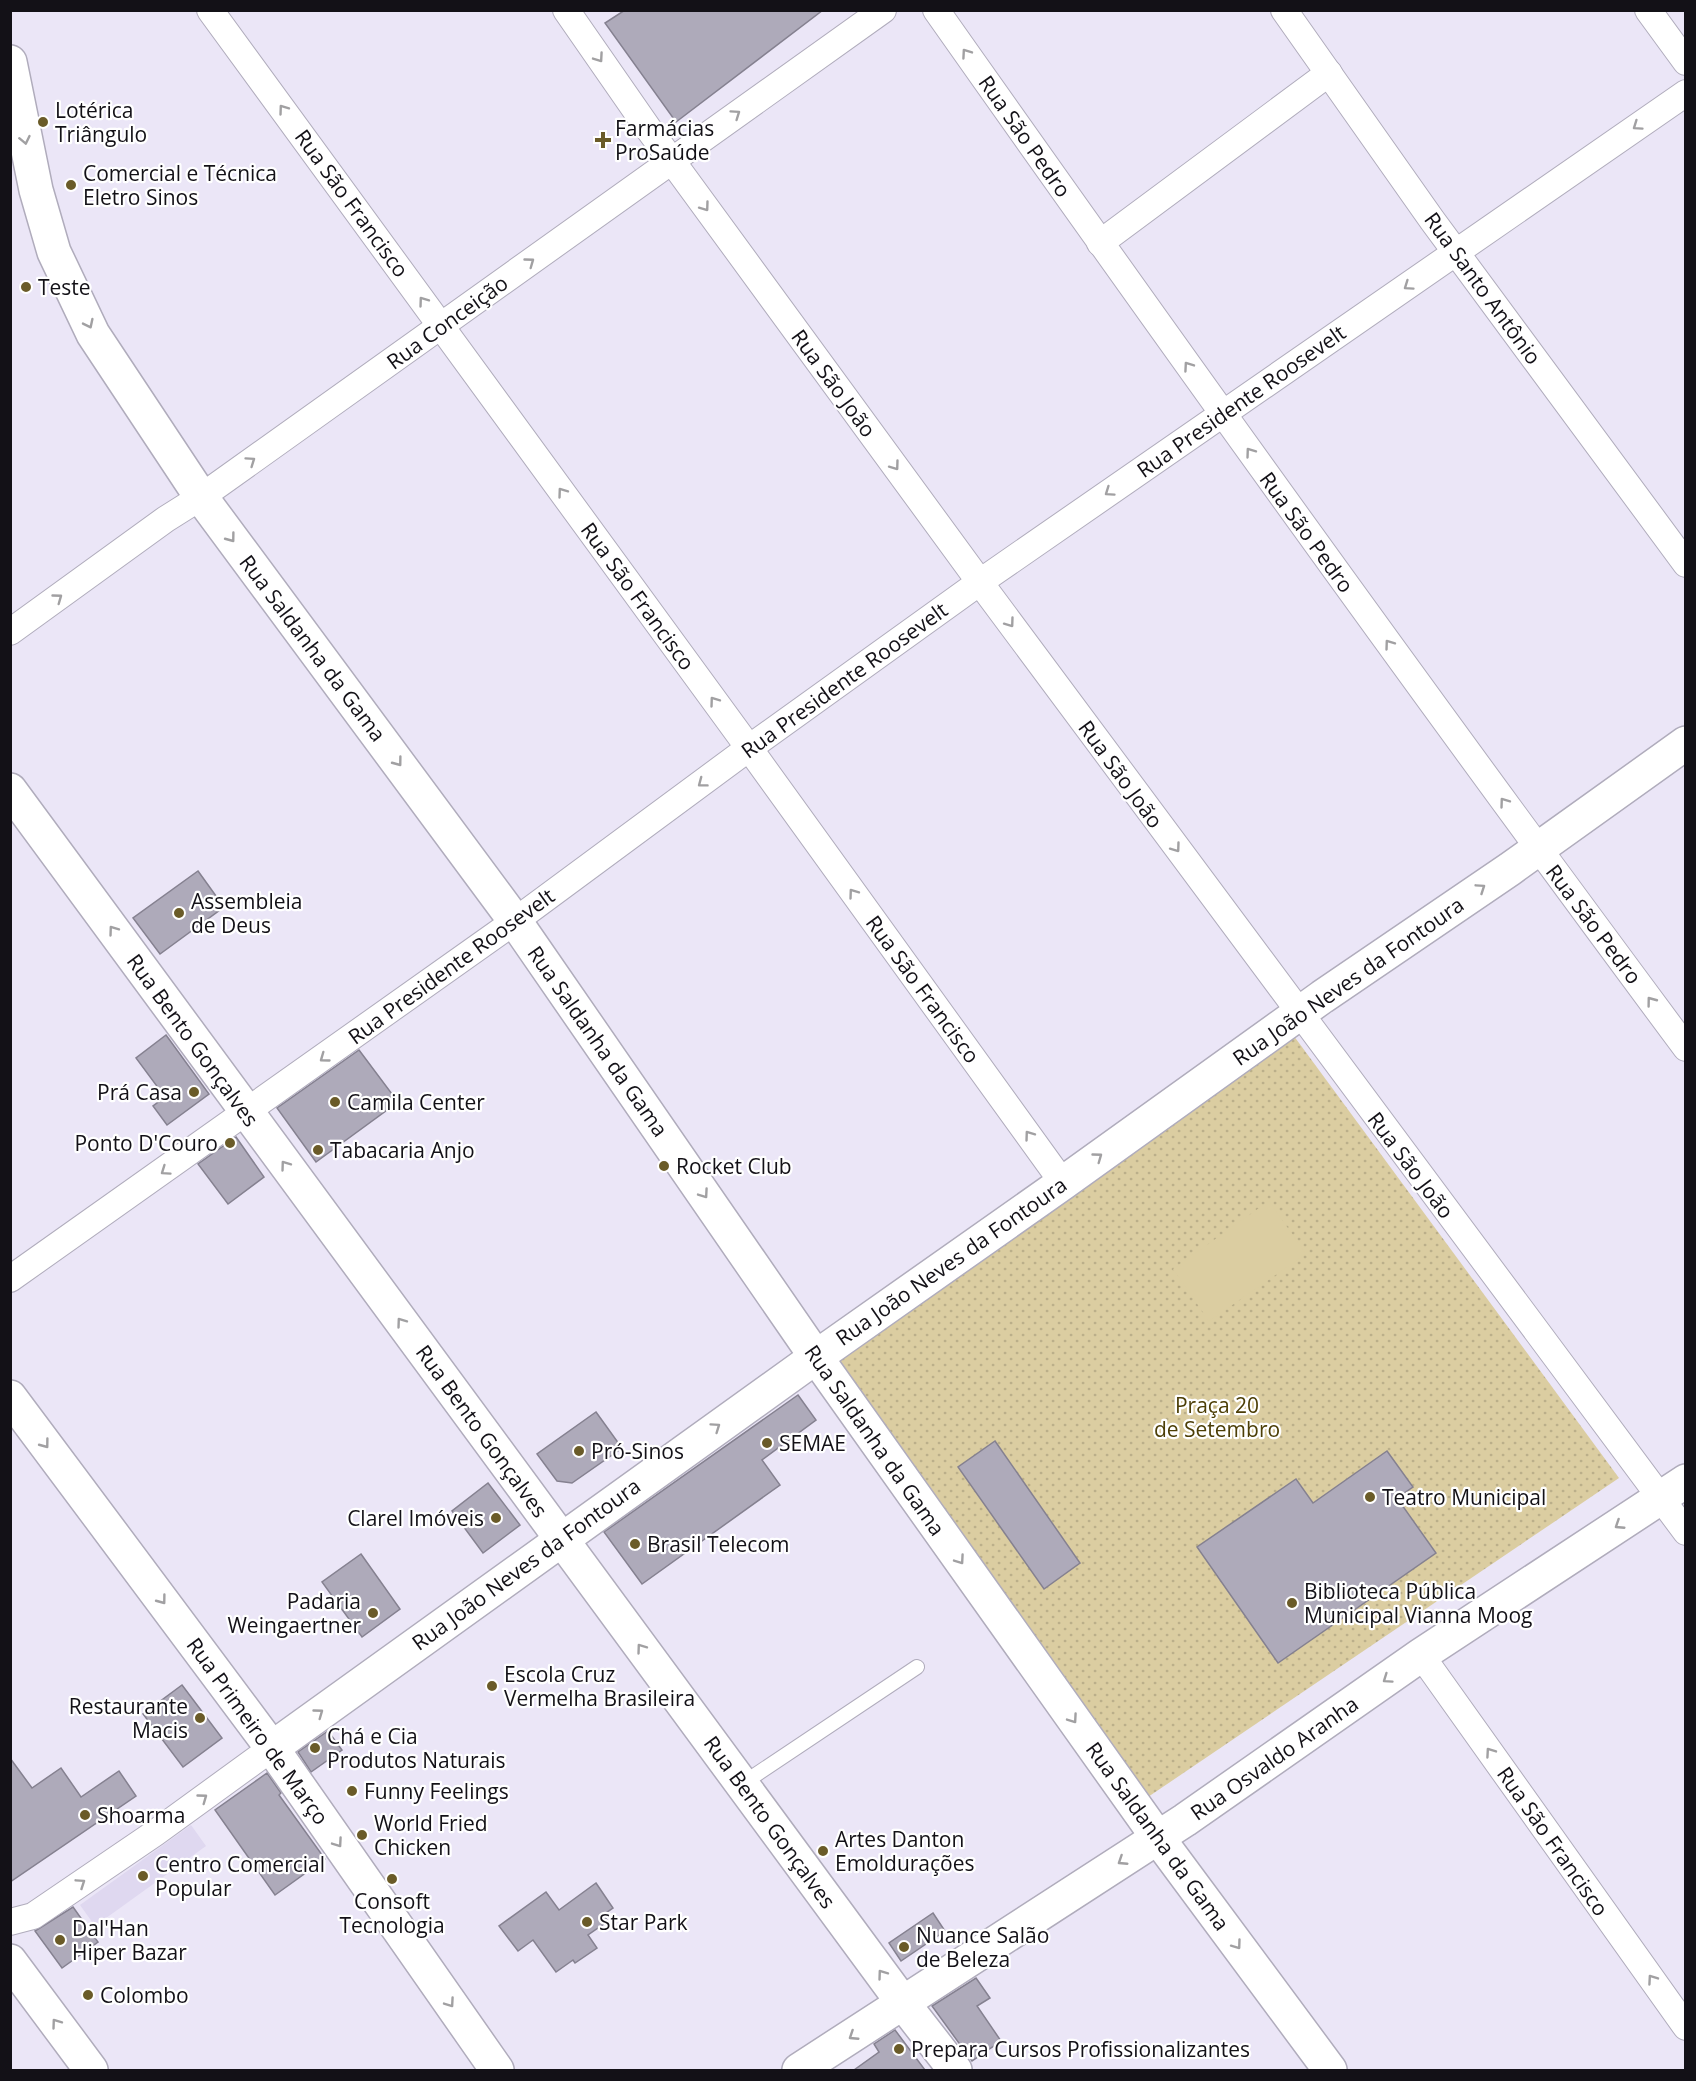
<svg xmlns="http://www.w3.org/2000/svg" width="1696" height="2081" font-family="'Open Sans',sans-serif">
	<defs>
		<pattern id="grass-dots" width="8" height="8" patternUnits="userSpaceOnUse" patternTransform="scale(1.5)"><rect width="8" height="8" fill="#dbcda1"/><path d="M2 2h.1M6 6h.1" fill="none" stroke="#bbaf8a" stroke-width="1.8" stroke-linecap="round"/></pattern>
	</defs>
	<rect width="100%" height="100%" fill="#ebe6f7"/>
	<polygon fill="#dfd8f0" points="191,1825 206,1846 95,1926 80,1905"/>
	<polygon fill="url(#grass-dots)" points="1288,1028 1619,1478 1148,1797 829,1352"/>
	<polygon fill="#dbcda1" points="1269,1201 1306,1254 1209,1321 1173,1269"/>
	<g fill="#aeaaba" stroke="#858190" stroke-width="1.5">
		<polygon points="625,10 823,10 676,122 605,23"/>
		<polygon points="198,871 224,907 160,954 133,918"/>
		<polygon points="166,1035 209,1094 167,1125 153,1106 165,1097 136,1058"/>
		<polygon points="359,1050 398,1102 316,1162 277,1108"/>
		<polygon points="236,1137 264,1177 228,1204 198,1164"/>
		<polygon points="798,1395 816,1420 762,1460 780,1485 642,1584 604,1532"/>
		<polygon points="596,1412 622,1448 572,1483 557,1481 537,1454"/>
		<polygon points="995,1441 1080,1563 1044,1589 958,1467"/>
		<polygon points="1387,1451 1413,1487 1397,1498 1436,1553 1278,1663 1197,1547 1296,1479 1313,1503"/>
		<polygon points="488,1483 520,1525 483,1553 452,1511"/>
		<polygon points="361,1554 400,1609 362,1637 322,1582"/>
		<polygon points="182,1685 222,1738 183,1767 143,1714"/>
		<polygon points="328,1731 342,1750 311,1772 298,1752"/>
		<polygon points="10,1758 32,1788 61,1768 81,1797 119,1771 136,1796 10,1882"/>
		<polygon points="267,1773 281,1793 279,1795 325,1859 275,1895 215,1810"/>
		<polygon points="596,1883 613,1908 603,1915 608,1921 588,1935 597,1948 575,1963 573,1960 556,1972 533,1940 518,1951 499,1926 546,1892 559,1910"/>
		<polygon points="73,1907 98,1942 62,1968 35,1931"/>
		<polygon points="933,1913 945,1931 901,1961 889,1943"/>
		<polygon points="976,1978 990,1998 977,2006 1001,2041 972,2061 932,2006"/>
		<polygon points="895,2030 925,2070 854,2070 879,2052 874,2044"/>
	</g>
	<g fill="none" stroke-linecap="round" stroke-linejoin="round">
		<g stroke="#b0acbc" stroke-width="16">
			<polyline id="service" points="742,1784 917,1667"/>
		</g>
		<g stroke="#b0acbc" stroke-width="28">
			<g id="minor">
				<polyline points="210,10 749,748 1063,1183"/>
				<polyline points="566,10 650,131 990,596 1686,1532"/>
				<path d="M936,10C1182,359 1431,705 1686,1048"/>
				<polyline points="1284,10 1432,220 1686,564"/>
				<polyline points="1648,10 1686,62"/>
				<polyline points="1100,243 1329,73"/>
				<path d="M10,632L166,519L201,497C428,335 654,171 883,10"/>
				<polyline points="10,1279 515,921 749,748 980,582 1686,93"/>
				<polyline points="1421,1655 1686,2027"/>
				<polyline points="10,1922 33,1916 155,1833 272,1748"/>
			</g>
		</g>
		<g stroke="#b0acbc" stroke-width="36">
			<g id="tertiary">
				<polyline points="10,62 36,190 54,252 93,334 201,497 515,921 816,1357 1158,1838 1330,2070"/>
				<polyline points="10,790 903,2003 955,2070"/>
				<polyline points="10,1397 272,1748 497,2070"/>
				<polyline points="272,1748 816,1357 1063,1183 1322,997 1510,869 1686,743"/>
				<polyline points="10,1961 91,2070"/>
				<polyline points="799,2070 1185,1820 1421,1655 1686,1481"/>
			</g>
		</g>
		<use href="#service" stroke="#fff" stroke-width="14"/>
		<use href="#minor" stroke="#fff" stroke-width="26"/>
		<use href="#tertiary" stroke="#fff" stroke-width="33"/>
	</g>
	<defs><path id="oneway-chevron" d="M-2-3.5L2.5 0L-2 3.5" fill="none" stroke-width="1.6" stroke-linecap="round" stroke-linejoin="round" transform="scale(1.5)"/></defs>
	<g stroke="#a1a0a2">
		<use href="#oneway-chevron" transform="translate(966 53) rotate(-125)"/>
		<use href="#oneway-chevron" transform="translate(599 58) rotate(55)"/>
		<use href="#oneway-chevron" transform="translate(283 109) rotate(-126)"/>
		<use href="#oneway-chevron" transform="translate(736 114) rotate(-35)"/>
		<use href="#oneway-chevron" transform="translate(1637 126) rotate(145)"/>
		<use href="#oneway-chevron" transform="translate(25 140) rotate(78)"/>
		<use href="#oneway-chevron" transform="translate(705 207) rotate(54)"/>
		<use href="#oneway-chevron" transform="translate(530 262) rotate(-36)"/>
		<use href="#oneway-chevron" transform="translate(1408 286) rotate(145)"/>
		<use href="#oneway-chevron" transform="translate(423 301) rotate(-126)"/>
		<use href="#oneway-chevron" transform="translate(89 324) rotate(64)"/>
		<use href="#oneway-chevron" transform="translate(1188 366) rotate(-125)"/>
		<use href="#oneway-chevron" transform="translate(1250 452) rotate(-126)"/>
		<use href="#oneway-chevron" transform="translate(251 461) rotate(-35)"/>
		<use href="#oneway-chevron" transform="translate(895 466) rotate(54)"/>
		<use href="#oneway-chevron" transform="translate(562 492) rotate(-126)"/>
		<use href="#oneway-chevron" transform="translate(1109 492) rotate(145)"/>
		<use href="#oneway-chevron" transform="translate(231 538) rotate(53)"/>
		<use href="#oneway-chevron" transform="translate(58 598) rotate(-36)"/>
		<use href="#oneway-chevron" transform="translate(1010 623) rotate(54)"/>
		<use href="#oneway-chevron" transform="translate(1389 644) rotate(-126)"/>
		<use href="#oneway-chevron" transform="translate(714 701) rotate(-126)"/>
		<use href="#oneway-chevron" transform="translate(398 762) rotate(53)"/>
		<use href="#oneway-chevron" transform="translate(702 783) rotate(143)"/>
		<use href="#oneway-chevron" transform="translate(1504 802) rotate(-126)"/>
		<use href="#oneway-chevron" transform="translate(1176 848) rotate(54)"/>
		<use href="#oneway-chevron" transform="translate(1481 888) rotate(-34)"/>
		<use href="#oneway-chevron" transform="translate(853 893) rotate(-126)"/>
		<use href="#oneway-chevron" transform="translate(113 930) rotate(-126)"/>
		<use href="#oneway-chevron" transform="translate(1651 1001) rotate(-127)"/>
		<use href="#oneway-chevron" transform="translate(324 1058) rotate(144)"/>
		<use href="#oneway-chevron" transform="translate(1029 1135) rotate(-126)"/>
		<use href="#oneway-chevron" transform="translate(1098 1157) rotate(-36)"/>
		<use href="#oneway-chevron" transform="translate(285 1165) rotate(-126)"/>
		<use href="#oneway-chevron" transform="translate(165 1171) rotate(145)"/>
		<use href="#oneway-chevron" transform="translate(704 1194) rotate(55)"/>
		<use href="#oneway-chevron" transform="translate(401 1322) rotate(-126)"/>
		<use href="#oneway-chevron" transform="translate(716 1427) rotate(-35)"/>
		<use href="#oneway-chevron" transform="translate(45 1444) rotate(53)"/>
		<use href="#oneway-chevron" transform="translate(1619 1525) rotate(147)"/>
		<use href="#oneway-chevron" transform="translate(960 1560) rotate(55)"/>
		<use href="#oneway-chevron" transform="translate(162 1600) rotate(53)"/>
		<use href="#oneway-chevron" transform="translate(641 1648) rotate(-126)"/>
		<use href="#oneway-chevron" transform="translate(1387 1679) rotate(145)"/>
		<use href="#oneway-chevron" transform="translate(319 1713) rotate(-36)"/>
		<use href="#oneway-chevron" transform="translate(1073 1719) rotate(55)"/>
		<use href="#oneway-chevron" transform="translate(1490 1752) rotate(-125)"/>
		<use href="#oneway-chevron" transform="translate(203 1798) rotate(-36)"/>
		<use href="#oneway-chevron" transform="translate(338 1843) rotate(55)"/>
		<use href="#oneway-chevron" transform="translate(1122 1861) rotate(147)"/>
		<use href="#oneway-chevron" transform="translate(81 1883) rotate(-34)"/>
		<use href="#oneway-chevron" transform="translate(1237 1945) rotate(54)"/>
		<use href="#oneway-chevron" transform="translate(882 1974) rotate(-126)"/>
		<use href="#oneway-chevron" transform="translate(1652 1979) rotate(-125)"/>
		<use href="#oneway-chevron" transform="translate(450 2003) rotate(55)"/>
		<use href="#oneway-chevron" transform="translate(56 2023) rotate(-126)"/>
		<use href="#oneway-chevron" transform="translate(853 2036) rotate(147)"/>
	</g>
	<g fill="#6a5b28" stroke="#fff" stroke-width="2">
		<circle cx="43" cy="122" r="6"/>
		<path d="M600 131h6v6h6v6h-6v6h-6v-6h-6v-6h6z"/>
		<circle cx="71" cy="185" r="6"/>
		<circle cx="26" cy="287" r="6"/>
		<circle cx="179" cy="913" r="6"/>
		<circle cx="194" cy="1092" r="6"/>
		<circle cx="335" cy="1102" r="6"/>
		<circle cx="230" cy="1143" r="6"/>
		<circle cx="318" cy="1150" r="6"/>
		<circle cx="664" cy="1166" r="6"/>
		<circle cx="767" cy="1443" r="6"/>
		<circle cx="579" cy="1451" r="6"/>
		<circle cx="1370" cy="1497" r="6"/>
		<circle cx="496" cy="1518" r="6"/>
		<circle cx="635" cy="1544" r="6"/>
		<circle cx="1292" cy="1603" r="6"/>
		<circle cx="373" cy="1613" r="6"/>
		<circle cx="492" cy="1686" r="6"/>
		<circle cx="200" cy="1718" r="6"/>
		<circle cx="315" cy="1748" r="6"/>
		<circle cx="352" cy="1791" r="6"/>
		<circle cx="85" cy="1815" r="6"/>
		<circle cx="362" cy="1835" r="6"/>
		<circle cx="823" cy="1851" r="6"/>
		<circle cx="143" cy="1876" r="6"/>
		<circle cx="392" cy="1879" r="6"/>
		<circle cx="587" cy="1922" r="6"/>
		<circle cx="60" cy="1940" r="6"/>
		<circle cx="904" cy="1947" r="6"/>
		<circle cx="88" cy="1995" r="6"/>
		<circle cx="899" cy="2049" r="6"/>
	</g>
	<g text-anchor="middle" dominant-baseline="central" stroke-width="4.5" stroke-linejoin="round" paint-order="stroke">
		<g font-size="21" fill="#131117" stroke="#fff" text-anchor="start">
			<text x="55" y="110">Lotérica<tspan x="55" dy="24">Triângulo</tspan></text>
			<text x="615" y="128">Farmácias<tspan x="615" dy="24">ProSaúde</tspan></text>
			<text x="83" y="173">Comercial e Técnica<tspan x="83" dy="24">Eletro Sinos</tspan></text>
			<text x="38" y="287">Teste</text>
			<text x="191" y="901">Assembleia<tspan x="191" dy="24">de Deus</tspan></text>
			<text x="182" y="1092" text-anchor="end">Prá Casa</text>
			<text x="347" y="1102">Camila Center</text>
			<text x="218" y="1143" text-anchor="end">Ponto D'Couro</text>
			<text x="330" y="1150">Tabacaria Anjo</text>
			<text x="676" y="1166">Rocket Club</text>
			<text x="779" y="1443">SEMAE</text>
			<text x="591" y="1451">Pró-Sinos</text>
			<text x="1382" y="1497">Teatro Municipal</text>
			<text x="484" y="1518" text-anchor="end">Clarel Imóveis</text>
			<text x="647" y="1544">Brasil Telecom</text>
			<text x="1304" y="1591">Biblioteca Pública<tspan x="1304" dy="24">Municipal Vianna Moog</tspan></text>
			<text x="361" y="1601" text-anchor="end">Padaria<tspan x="361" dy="24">Weingaertner</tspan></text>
			<text x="504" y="1674">Escola Cruz<tspan x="504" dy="24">Vermelha Brasileira</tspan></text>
			<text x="188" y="1706" text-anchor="end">Restaurante<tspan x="188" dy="24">Macis</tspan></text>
			<text x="327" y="1736">Chá e Cia<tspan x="327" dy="24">Produtos Naturais</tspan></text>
			<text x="364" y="1791">Funny Feelings</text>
			<text x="97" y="1815">Shoarma</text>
			<text x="374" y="1823">World Fried<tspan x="374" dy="24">Chicken</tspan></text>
			<text x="835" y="1839">Artes Danton<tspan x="835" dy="24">Emoldurações</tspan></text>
			<text x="155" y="1864">Centro Comercial<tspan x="155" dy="24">Popular</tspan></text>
			<text x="392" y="1901" text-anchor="middle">Consoft<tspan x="392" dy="24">Tecnologia</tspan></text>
			<text x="599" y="1922">Star Park</text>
			<text x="72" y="1928">Dal'Han<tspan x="72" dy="24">Hiper Bazar</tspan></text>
			<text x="916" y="1935">Nuance Salão<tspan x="916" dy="24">de Beleza</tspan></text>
			<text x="100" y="1995">Colombo</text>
			<text x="911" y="2049">Prepara Cursos Profissionalizantes</text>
		</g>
		<g font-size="21" fill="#131117" stroke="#fff">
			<text transform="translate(1025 136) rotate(55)">Rua São Pedro</text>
			<text transform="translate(352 203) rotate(54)">Rua São Francisco</text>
			<text transform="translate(1483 288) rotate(54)">Rua Santo Antônio</text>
			<text transform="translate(447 322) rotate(-36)">Rua Conceição</text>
			<text transform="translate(834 383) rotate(54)">Rua São João</text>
			<text transform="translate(1241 401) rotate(-35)">Rua Presidente Roosevelt</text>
			<text transform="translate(1307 532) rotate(54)">Rua São Pedro</text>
			<text transform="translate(638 596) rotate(54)">Rua São Francisco</text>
			<text transform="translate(313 648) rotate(53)">Rua Saldanha da Gama</text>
			<text transform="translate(844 680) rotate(-36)">Rua Presidente Roosevelt</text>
			<text transform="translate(1121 774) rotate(54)">Rua São João</text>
			<text transform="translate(1594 924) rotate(53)">Rua São Pedro</text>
			<text transform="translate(451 966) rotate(-36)">Rua Presidente Roosevelt</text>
			<text transform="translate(1348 981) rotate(-35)">Rua João Neves da Fontoura</text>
			<text transform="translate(923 989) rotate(54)">Rua São Francisco</text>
			<text transform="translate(193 1040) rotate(54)">Rua Bento Gonçalves</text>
			<text transform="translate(598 1041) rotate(55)">Rua Saldanha da Gama</text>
			<text transform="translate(1411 1165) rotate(53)">Rua São João</text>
			<text transform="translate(951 1261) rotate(-35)">Rua João Neves da Fontoura</text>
			<text transform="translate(482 1431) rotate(54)">Rua Bento Gonçalves</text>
			<text transform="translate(875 1440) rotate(55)">Rua Saldanha da Gama</text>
			<text transform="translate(526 1564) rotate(-36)">Rua João Neves da Fontoura</text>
			<text transform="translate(258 1731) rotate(54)">Rua Primeiro de Março</text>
			<text transform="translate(1274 1758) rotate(-35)">Rua Osvaldo Aranha</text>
			<text transform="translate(770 1822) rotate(54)">Rua Bento Gonçalves</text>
			<text transform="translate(1158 1836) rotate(54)">Rua Saldanha da Gama</text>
			<text transform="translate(1553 1841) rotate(55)">Rua São Francisco</text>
		</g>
		<g font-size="21" fill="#4c3e06" stroke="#fff">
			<text x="1217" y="1405">Praça 20<tspan x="1217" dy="24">de Setembro</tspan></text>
		</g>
	</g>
	<rect width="1696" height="2081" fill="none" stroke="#131117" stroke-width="24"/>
</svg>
